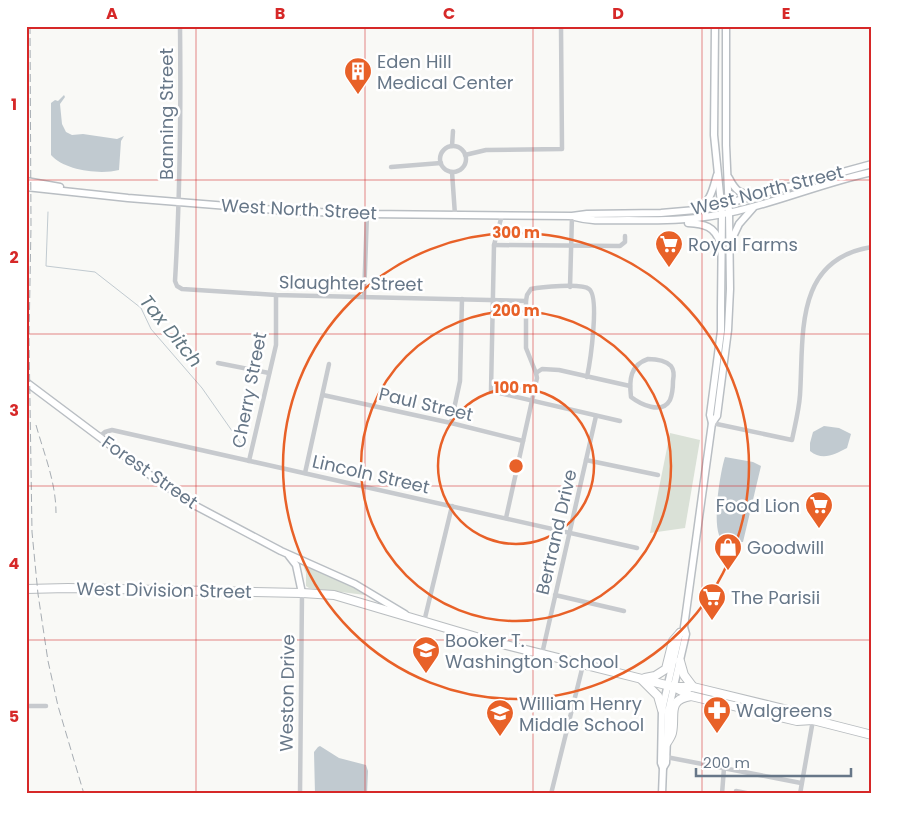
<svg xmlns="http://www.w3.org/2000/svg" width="898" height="820" font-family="Poppins,sans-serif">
	<rect width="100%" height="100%" fill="#f9f9f6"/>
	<g fill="#dae1d7">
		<polygon points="670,433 700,440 685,528 650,533"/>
		<polygon points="302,562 365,593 365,595 309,588 306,586 306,573"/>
	</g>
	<g fill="#c1cad0">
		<path d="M64,95L65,97L60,104L62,124L66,132L72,135L83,134L117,139L124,136L121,141L119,170C99,175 64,170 51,155V103L55,100L58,101Z"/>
		<path d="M824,426L839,428L851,434L847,448C834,455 822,461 810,451V443L813,432Z"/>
		<path d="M725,457L753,462L761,466L743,542L723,541C722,540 719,536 719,535C713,519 720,473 725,457Z"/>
		<polygon points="320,746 339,758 366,765 368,771 367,794 315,794 314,752 318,747"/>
	</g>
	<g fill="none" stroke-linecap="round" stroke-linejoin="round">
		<polyline stroke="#c1cad0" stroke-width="1" points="48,212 46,266 95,272 141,308 151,329 202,388 244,448"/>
		<g stroke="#b9bec3" stroke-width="9">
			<g id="secondary">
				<path d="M729,178C735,190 740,195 753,194"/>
				<polyline points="26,181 60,187"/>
				<polyline points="26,187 128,198 289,211 367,214 572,216 587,214 661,213 707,209 872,164"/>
				<path d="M698,208C711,202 713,188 717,175"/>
				<path d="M575,217C592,222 610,220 628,220C665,221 700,220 737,211C783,200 826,182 872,172"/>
				<path d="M688,223C704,224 715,226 720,243"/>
				<polyline points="731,241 739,224 753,208"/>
				<polyline points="26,382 150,475 194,505 281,551 355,584 405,614"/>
				<polyline points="712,423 717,416 728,330 730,289 729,213 726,145 726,26"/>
				<polyline points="289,556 296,565 302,593"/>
				<polyline points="663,768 666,763 668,712 686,634 684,627 712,423 710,415 721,331 721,308 722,214 714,135 715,26"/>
				<polyline points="662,794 663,768 661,763 662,710 680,632"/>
			</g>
		</g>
		<g stroke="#b9bdc0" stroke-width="10">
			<g id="highway">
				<polyline points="26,589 68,588 302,593 334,595 490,641 674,687 691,696 797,721 813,720"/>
				<polyline points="680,661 684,675 693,687"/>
				<polyline points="645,678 655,676 666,669 673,641 680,633"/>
				<polyline points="642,680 658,696 662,710"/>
				<polyline points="676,687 693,687 800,713 813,720 872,735"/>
				<path d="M666,744C668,741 671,737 672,733C676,715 666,700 691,696"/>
			</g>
		</g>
		<g stroke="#c7cace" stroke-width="4.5">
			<path d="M180,26C181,112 180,196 175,281L177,286L182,289L276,295L526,301"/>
			<polyline points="452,146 453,131"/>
			<circle cx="453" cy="159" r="13"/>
			<polyline points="465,155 486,150 562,149 561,26"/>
			<polyline points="391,167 441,163"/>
			<polyline points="452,172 455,215"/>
			<polyline points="502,215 494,245 491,391 620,421"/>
			<polyline points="494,245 620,246 625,242 625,236"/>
			<polyline points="570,287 572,216"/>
			<polyline points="364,297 367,214"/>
			<path d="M648,359C656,359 665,360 671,366C674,370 674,376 673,381C673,387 672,395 670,400C662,415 640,404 631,397C629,380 630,365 648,359Z"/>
			<polyline points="218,363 269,373"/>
			<polyline points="536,373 542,369 559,370 630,386"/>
			<polyline points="323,395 451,423 523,441"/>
			<polyline points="451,423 460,381 462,299"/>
			<path d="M712,423L792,440C795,425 799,410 800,395C804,336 793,259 872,247"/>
			<polyline points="99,437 105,432 112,430 637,548"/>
			<polyline points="586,460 658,475"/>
			<polyline points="249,461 276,345 276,295"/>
			<polyline points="305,473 329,364"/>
			<path d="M506,518L537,378L536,373L526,348V301L527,295L531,289C540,287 582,283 589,289C600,297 590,363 587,377"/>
			<polyline points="555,595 624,611"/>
			<polyline points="424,622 452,506"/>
			<polyline points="542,654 596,416"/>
			<polyline points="26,706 46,706"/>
			<polyline points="666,757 801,783"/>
			<polyline points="300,794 302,593"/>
			<polyline points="551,794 583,665"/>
			<polyline points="722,794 724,768"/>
			<polyline points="736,794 736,791 751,794"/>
			<polyline points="800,794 813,720"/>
		</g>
		<use href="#secondary" stroke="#fff" stroke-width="6"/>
		<use href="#highway" stroke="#fff" stroke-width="8"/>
		<g stroke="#a7adb3" stroke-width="1" stroke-dasharray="8 4" stroke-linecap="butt">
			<polyline points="30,26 31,226 29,338 32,532 38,594 48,661 58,706 84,794"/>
			<path d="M36,425C44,454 56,482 56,513"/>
		</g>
	</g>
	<path fill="none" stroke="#d62828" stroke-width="1" stroke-opacity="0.55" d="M196,26V794M365,26V794M533,26V794M702,26V794M26,180H872M26,334H872M26,486H872M26,640H872"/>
	<g fill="none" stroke="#e86128" stroke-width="2.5">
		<circle cx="516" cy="466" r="78"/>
		<circle cx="516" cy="466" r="155"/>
		<circle cx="516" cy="466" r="233"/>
	</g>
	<defs>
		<g id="building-pin" transform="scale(1.4375)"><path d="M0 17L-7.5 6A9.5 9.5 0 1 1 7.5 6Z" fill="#e86128" stroke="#fff"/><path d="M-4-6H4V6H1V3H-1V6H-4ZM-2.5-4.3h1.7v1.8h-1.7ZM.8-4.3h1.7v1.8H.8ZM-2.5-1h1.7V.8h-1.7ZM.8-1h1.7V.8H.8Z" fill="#fff"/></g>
		<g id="supermarket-pin" transform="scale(1.4375)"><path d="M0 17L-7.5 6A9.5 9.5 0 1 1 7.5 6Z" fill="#e86128" stroke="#fff"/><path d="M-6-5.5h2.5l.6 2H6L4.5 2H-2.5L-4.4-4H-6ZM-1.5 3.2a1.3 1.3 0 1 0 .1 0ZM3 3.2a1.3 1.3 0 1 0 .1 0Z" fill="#fff"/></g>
		<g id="shop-pin" transform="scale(1.4375)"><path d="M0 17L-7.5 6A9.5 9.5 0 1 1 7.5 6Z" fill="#e86128" stroke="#fff"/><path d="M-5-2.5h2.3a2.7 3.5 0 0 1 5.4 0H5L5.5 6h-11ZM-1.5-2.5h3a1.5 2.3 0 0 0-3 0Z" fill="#fff"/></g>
		<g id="school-pin" transform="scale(1.4375)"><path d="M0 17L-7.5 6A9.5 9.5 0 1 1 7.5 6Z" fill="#e86128" stroke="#fff"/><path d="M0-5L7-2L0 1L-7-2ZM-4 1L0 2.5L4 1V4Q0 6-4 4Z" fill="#fff"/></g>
		<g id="pharmacy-pin" transform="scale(1.4375)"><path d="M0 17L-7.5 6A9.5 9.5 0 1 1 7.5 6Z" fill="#e86128" stroke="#fff"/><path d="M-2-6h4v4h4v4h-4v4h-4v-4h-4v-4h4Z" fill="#fff"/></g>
	</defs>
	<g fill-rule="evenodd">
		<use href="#building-pin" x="358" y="71"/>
		<use href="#supermarket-pin" x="669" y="244"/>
		<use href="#supermarket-pin" x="819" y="505"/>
		<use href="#shop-pin" x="728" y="547"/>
		<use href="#supermarket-pin" x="712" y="597"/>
		<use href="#school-pin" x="426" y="650"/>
		<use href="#pharmacy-pin" x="717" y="710"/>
		<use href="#school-pin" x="500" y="713"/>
	</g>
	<g text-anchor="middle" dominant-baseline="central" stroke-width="5" stroke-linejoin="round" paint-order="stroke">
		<g font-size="18" fill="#677788" stroke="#fff" text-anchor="start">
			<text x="377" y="61">Eden Hill<tspan x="377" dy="21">Medical Center</tspan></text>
			<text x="688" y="244">Royal Farms</text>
			<text x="800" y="505" text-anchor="end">Food Lion</text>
			<text x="747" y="547">Goodwill</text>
			<text x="731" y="597">The Parisii</text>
			<text x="445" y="640">Booker T.<tspan x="445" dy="21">Washington School</tspan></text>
			<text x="519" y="703">William Henry<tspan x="519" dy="21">Middle School</tspan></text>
			<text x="736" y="710">Walgreens</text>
		</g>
		<g font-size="18" fill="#677788" stroke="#fff">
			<text transform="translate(166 114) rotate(-90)">Banning Street</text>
			<text transform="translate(767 190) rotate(-14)">West North Street</text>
			<text transform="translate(299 209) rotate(3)">West North Street</text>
			<text transform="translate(351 283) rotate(1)">Slaughter Street</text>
			<text transform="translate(249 390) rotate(-79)">Cherry Street</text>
			<text transform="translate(426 404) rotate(13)">Paul Street</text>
			<text transform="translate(150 472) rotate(35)">Forest Street</text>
			<text transform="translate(371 474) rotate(13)">Lincoln Street</text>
			<text transform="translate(556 532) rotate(-77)">Bertrand Drive</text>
			<text transform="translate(164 590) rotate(1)">West Division Street</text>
			<text transform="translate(287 693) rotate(-89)">Weston Drive</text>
		</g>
		<g font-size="19" font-style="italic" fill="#637883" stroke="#fff">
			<text transform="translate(171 331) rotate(51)">Tax Ditch</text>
		</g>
	</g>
	<circle cx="516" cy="466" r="8" fill="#e86128" stroke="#fff" stroke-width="2.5"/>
	<g font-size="15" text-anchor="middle" font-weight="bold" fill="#e86128" stroke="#fff" stroke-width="5" stroke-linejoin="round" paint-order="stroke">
		<text x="516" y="238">300 m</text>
		<text x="516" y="316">200 m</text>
		<text x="516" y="393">100 m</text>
	</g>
	<rect width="898" height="820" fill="none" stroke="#ffffff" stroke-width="55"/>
	<path d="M696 768v8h155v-8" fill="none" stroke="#677788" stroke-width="2.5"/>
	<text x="703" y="768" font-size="15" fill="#677788" stroke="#ffffff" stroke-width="4" paint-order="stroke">200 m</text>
	<rect x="28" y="28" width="842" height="764" fill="none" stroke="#d62828" stroke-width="2"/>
	<g font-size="16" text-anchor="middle" font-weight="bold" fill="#d62828">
		<text x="112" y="19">A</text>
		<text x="280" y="19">B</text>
		<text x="449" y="19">C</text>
		<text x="618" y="19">D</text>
		<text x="786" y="19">E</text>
		<text x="14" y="110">1</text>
		<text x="14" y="263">2</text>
		<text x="14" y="416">3</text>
		<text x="14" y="569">4</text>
		<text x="14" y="722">5</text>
	</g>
</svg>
